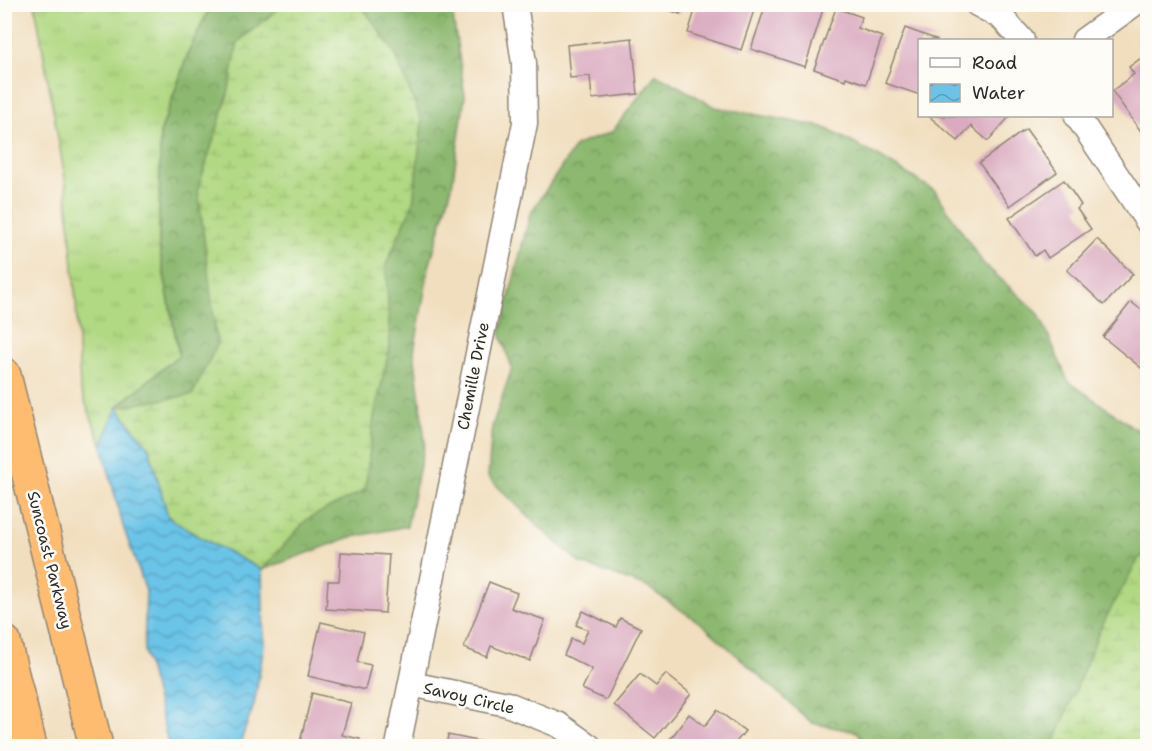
<svg xmlns="http://www.w3.org/2000/svg" width="1152" height="751" font-family="'Shantell Sans',sans-serif">
	<defs>
		<pattern id="grass-tufts" width="24" height="20" patternUnits="userSpaceOnUse" patternTransform="scale(1.5)"><rect width="24" height="20" fill="#b1d882"/><path d="M3 7l-1-3M5 7V3M7 7l1-3M15 17l-1-3M17 17v-4M19 17l1-3" fill="none" stroke="#98ba70"/></pattern>
		<pattern id="forest-crowns" width="20" height="18" patternUnits="userSpaceOnUse" patternTransform="scale(1.5)"><rect width="20" height="18" fill="#8cb870"/><path d="M2 6a3 3 0 1 1 6 0M12 15a3 3 0 1 1 6 0" fill="none" stroke="#73965c"/></pattern>
		<pattern id="wetland-marsh" width="20" height="14" patternUnits="userSpaceOnUse" patternTransform="scale(1.5)"><rect width="20" height="14" fill="#b1d882"/><path d="M1 5h8M5 5V1M11 12h8M15 12V8" fill="none" stroke="#98ba70"/></pattern>
		<pattern id="water-waves" width="16" height="10" patternUnits="userSpaceOnUse" patternTransform="scale(1.5)"><rect width="16" height="10" fill="#6bc4e8"/><path d="M0 5q4-4 8 0t8 0" fill="none" stroke="#589fbc"/></pattern>
	</defs>
	<rect width="100%" height="100%" fill="#fdfcf7"/>
	<filter id="ink" filterUnits="userSpaceOnUse"><feTurbulence type="fractalNoise" baseFrequency=".0167" numOctaves="2"/><feDisplacementMap in="SourceGraphic" scale="12" xChannelSelector="R" yChannelSelector="G"/><feConvolveMatrix kernelMatrix="1 2 1 2 8 2 1 2 1" color-interpolation-filters="sRGB"/></filter>
	<filter id="wash" filterUnits="userSpaceOnUse"><feTurbulence type="fractalNoise" baseFrequency=".008" numOctaves="4" result="noise"/><feDisplacementMap in="SourceGraphic" scale="24" xChannelSelector="R" yChannelSelector="G"/><feGaussianBlur stdDeviation="1.35" result="paint"/><feColorMatrix in="noise" values="0 0 0 0 0 0 0 0 0 0 0 0 0 0 0 0 0 1.4 0 .05"/><feComposite in="paint" operator="in"/></filter>
	<g filter="url(#wash)">
		<rect width="100%" height="100%" fill="#f1debe"/>
		<polygon fill="url(#grass-tufts)" stroke="#6e8256" stroke-width="1.5" points="35,5 211,5 189,51 160,134 159,247 179,355 117,407 102,446 80,388 76,303 66,184"/>
		<g fill="url(#forest-crowns)" stroke="#5c724e" stroke-width="1.5">
			<polygon points="442,4 452,11 465,96 452,186 429,267 414,351 425,442 407,526 348,538 262,570 196,535 149,448 117,407 179,355 159,247 160,134 189,51 211,5"/>
			<polygon points="656,74 715,107 823,127 878,156 935,191 983,263 1039,314 1068,381 1147,437 1147,746 867,746 857,732 812,723 703,625 647,587 580,563 537,525 488,477 492,427 512,368 500,333 530,214 576,145 612,132"/>
		</g>
		<g fill="url(#wetland-marsh)" stroke="#6e8256" stroke-width="1.5">
			<polygon points="283,5 361,5 395,53 422,122 413,203 386,265 390,346 374,417 365,490 307,519 262,570 196,535 168,517 149,448 117,407 192,395 217,345 198,189 228,94 238,42"/>
			<polygon points="1147,554 1147,746 1053,746 1100,629 1139,558"/>
		</g>
		<polygon fill="url(#water-waves)" stroke="#4b788a" stroke-width="1.5" points="117,407 149,448 168,517 196,535 262,570 264,645 254,705 239,746 169,746 144,651 146,591 123,526 102,446"/>
		<g id="blocks">
			<g fill="#daaac0">
				<polygon points="651,4 683,4 680,14"/>
				<polygon points="697,4 756,4 741,50 688,33"/>
				<polygon points="766,4 819,4 824,6 805,67 751,49"/>
				<polygon points="836,8 862,17 858,28 882,37 866,84 846,77 845,80 814,69"/>
				<polygon points="905,28 938,40 920,40 920,95 885,83"/>
				<polygon points="632,38 638,94 592,99 590,76 570,78 567,45"/>
				<polygon points="1148,53 1148,135 1145,137 1112,91 1134,74 1129,67"/>
				<polygon points="931,116 1010,116 988,141 971,126 958,141 930,117"/>
				<polygon points="1026,129 1057,172 1010,206 979,163"/>
				<polygon points="1064,180 1081,205 1077,209 1091,229 1048,258 1043,250 1035,256 1009,218"/>
				<polygon points="1097,239 1133,274 1104,305 1067,270"/>
				<polygon points="1131,302 1148,315 1148,368 1145,371 1103,337"/>
				<polygon points="341,552 389,555 385,613 326,609 328,581 339,581"/>
				<polygon points="489,582 517,593 511,608 545,620 530,661 491,646 487,657 464,648"/>
				<polygon points="583,611 616,627 620,618 641,628 606,700 582,689 592,669 564,655 571,639 582,643 588,630 576,625"/>
				<polygon points="321,622 364,632 357,662 371,665 365,690 308,676"/>
				<polygon points="640,674 656,686 666,674 691,694 655,738 614,705"/>
				<polygon points="312,693 351,703 342,735 360,739 358,746 299,746"/>
				<polygon points="717,710 745,731 733,746 674,746 668,742 689,714 705,726"/>
				<polygon points="448,735 492,744 491,746 446,746"/>
			</g>
		</g>
	</g>
	<g filter="url(#ink)">
		<use href="#blocks" fill-opacity="0" stroke="#8e8474" stroke-width="1.5"/>
		<g fill="none" stroke-linecap="round" stroke-linejoin="round">
			<g stroke="#8e8474" stroke-width="27">
				<g id="minor">
					<polyline points="977,4 1001,17 1022,40"/>
					<polyline points="1084,40 1134,4"/>
					<polyline points="1077,116 1148,222"/>
					<polyline points="411,684 507,704 559,725 589,746"/>
					<polyline points="398,746 525,123 524,63 515,4"/>
				</g>
			</g>
			<g stroke="#8e8474" stroke-width="36">
				<g id="highway">
					<polyline points="4,375 96,746"/>
					<polyline points="4,642 30,746"/>
				</g>
			</g>
			<use href="#minor" stroke="#fff" stroke-width="24"/>
			<use href="#highway" stroke="#fdbc6f" stroke-width="33"/>
		</g>
	</g>
	<g text-anchor="middle" dominant-baseline="central" stroke-width="5" stroke-linejoin="round" paint-order="stroke">
		<g font-size="16" fill="#2b2b2b" stroke="#fdfcf7">
			<text transform="translate(473 376) rotate(-79)">Chemille Drive</text>
			<text transform="translate(50 560) rotate(76)">Suncoast Parkway</text>
			<text transform="translate(469 698) rotate(13)">Savoy Circle</text>
		</g>
	</g>
	<rect width="1152" height="751" fill="none" stroke="#fdfcf7" stroke-width="24"/>
	<rect x="918" y="39" width="195" height="78" fill="#fdfcf7" stroke="#a9a8a5" stroke-width="1.5"/>
	<rect x="930" y="58" width="30" height="9" fill="#ffffff" stroke="#a9a8a5" stroke-width="1.5"/>
	<text x="972" y="69" font-size="18" fill="#2b2b2b">Road</text>
	<rect x="930" y="84" width="30" height="18" fill="url(#water-waves)" stroke="#a9a8a5" stroke-width="1.5"/>
	<text x="972" y="99" font-size="18" fill="#2b2b2b">Water</text>
</svg>
